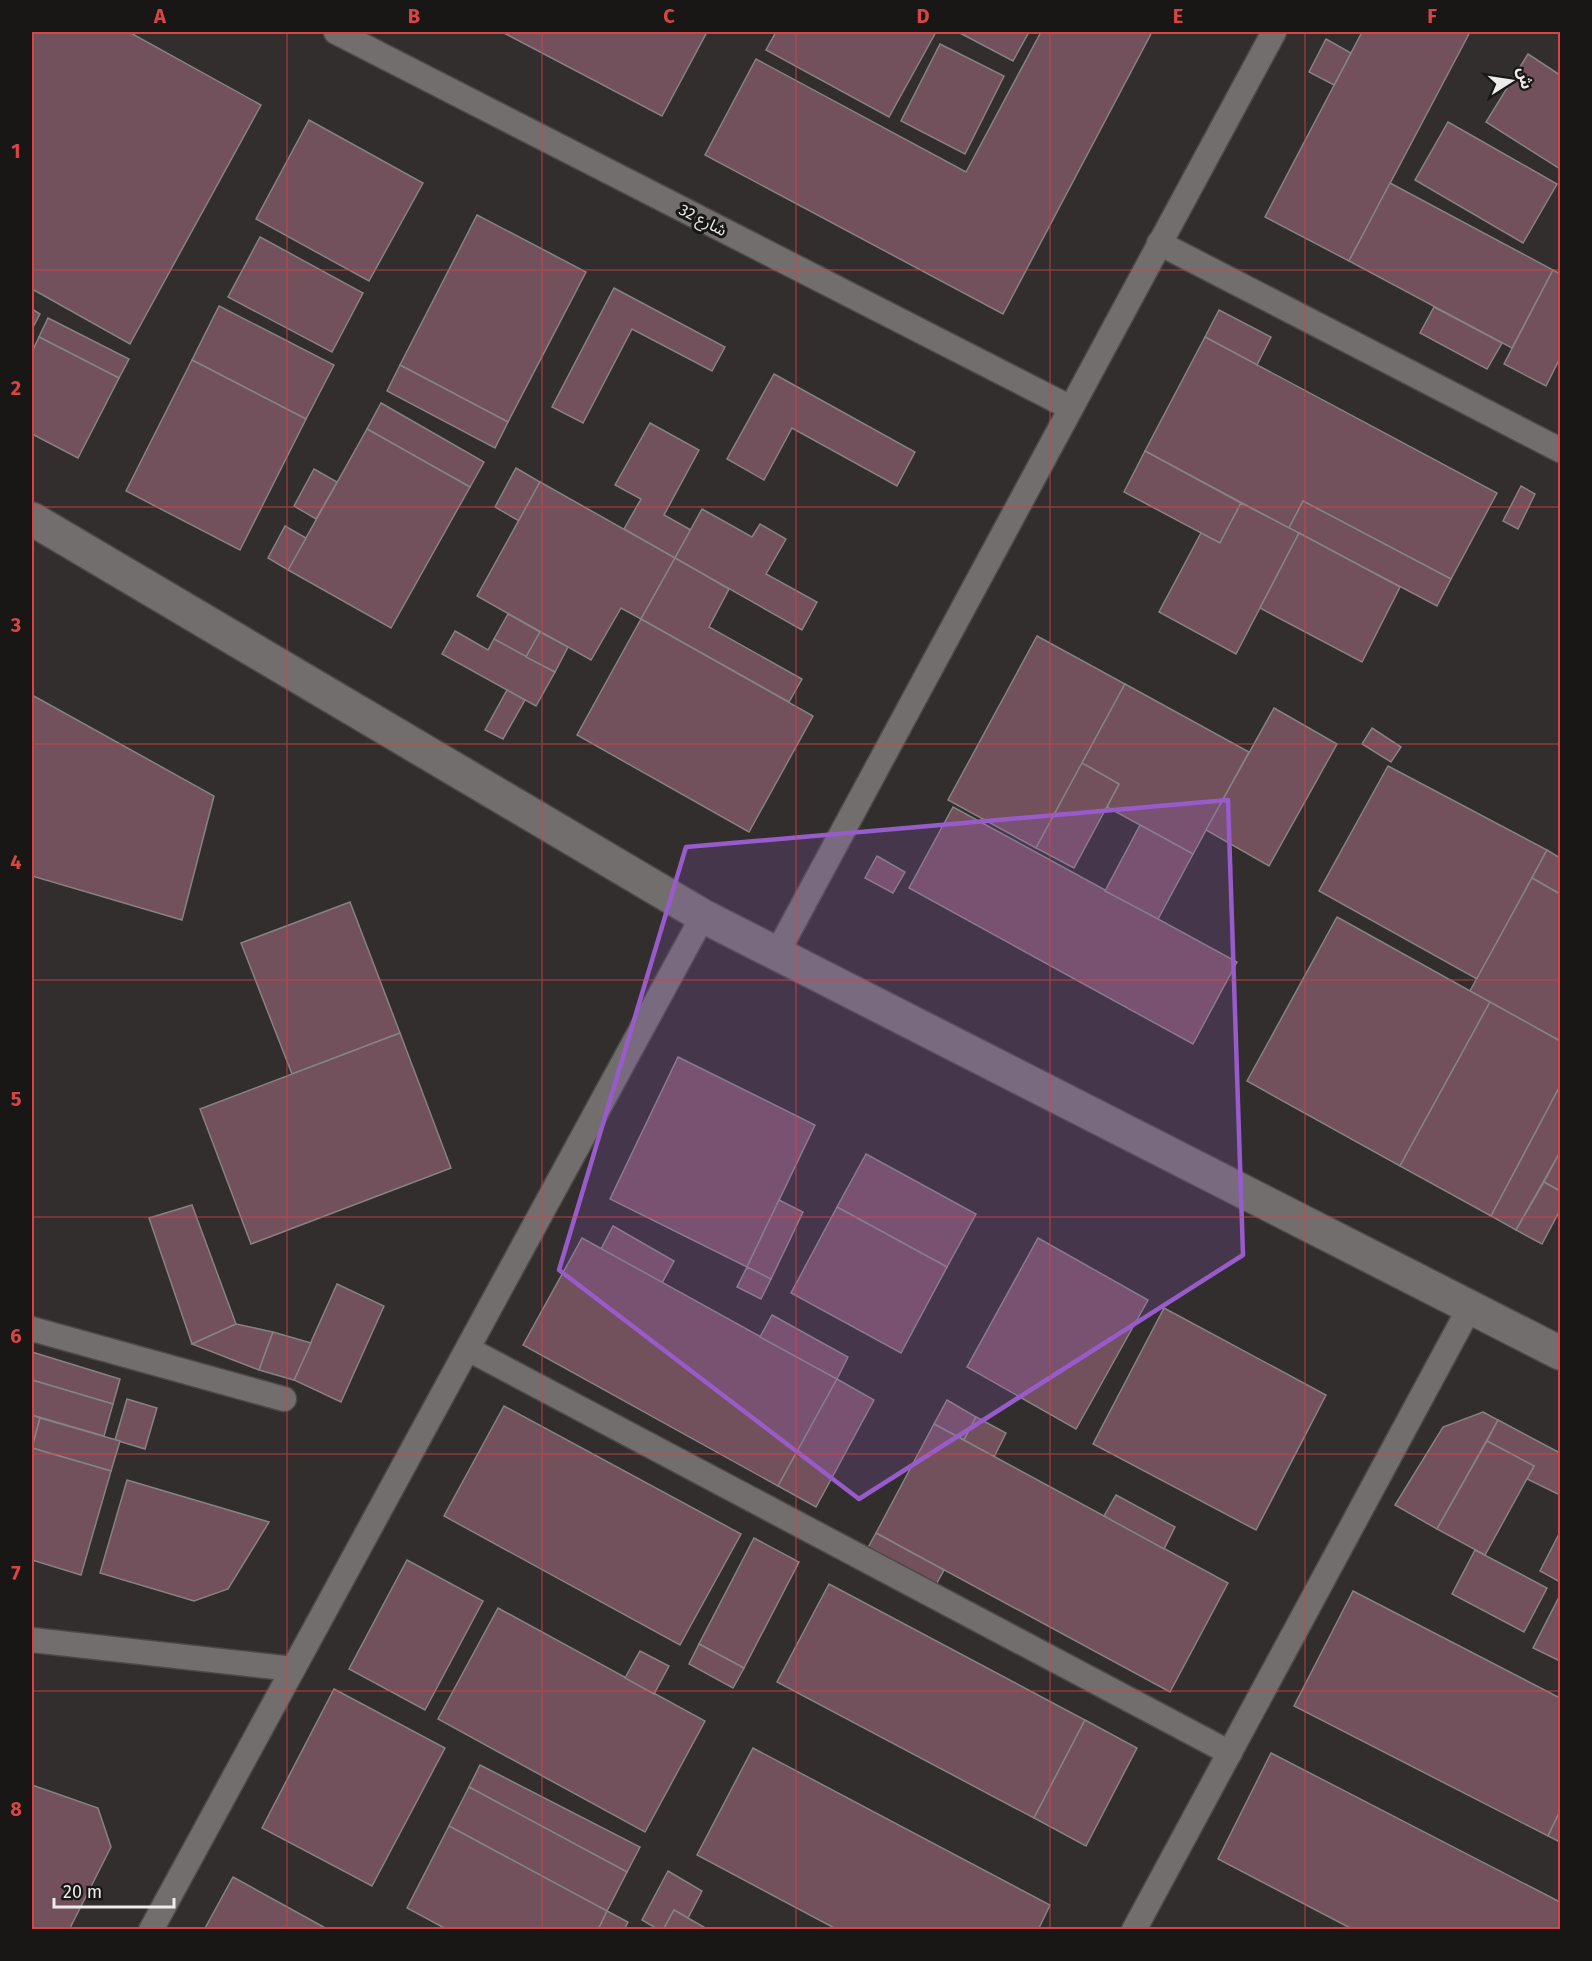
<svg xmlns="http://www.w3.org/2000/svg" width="1592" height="1961" font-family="'Fira Sans','Noto Sans Arabic',sans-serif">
	<rect width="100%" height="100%" fill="#322e2e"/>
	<g fill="#73515c" stroke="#868283" stroke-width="1.5">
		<polygon points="32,32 129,32 261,105 130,344 32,289"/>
		<polygon points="502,32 707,32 662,116"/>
		<polygon points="776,32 936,32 889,117 766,50"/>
		<polygon points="958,32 1029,32 1013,61"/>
		<polygon points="1041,32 1152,32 1003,314 705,155 756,59 966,172"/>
		<polygon points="1362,32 1470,32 1349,261 1265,217"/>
		<polygon points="1326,39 1351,53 1334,85 1309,72"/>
		<polygon points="940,44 1004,76 965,154 901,121"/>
		<polygon points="1528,54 1560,75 1560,169 1486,122"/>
		<polygon points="309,120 423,183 369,281 256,219"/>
		<polygon points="1448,122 1557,184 1523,243 1415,180"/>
		<polygon points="1390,183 1553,270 1512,348 1349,261"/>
		<polygon points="477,215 586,272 508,422 400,365"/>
		<polygon points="260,237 363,293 332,352 228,297"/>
		<polygon points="1553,270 1560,274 1560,358 1546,386 1504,364"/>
		<polygon points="614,288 725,347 712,371 632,329 583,423 552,407"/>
		<polygon points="219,306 334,365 306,419 192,360"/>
		<polygon points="1434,307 1502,343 1487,369 1420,333"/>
		<polygon points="32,309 40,314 32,329"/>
		<polygon points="1219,310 1271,337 1257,365 1205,337"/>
		<polygon points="48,318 129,359 119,378 39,337"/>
		<polygon points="39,337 119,378 78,458 32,434 32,352"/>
		<polygon points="1205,337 1497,493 1451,579 1303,501 1289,528 1145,451"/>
		<polygon points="192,360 306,419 240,550 126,491"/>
		<polygon points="400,365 508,422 495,448 387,391"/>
		<polygon points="774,374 915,452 897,486 792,428 764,480 727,459"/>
		<polygon points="381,403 484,462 470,487 367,429"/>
		<polygon points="650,423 699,450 664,515 691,530 675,558 624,529 641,499 615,485"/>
		<polygon points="367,429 470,487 391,628 288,570"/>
		<polygon points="1145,451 1241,503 1220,543 1124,492"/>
		<polygon points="516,468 540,482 519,521 495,507"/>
		<polygon points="314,469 337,482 316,519 294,506"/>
		<polygon points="540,482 675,558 641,619 621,608 591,660 477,596"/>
		<polygon points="1521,486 1535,494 1518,529 1503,521"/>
		<polygon points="1303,501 1451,579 1437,606 1289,528"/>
		<polygon points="1241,503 1299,533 1236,654 1159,612 1201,533 1220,543"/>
		<polygon points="702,509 752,537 760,524 786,539 766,574 817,602 802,630 675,558"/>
		<polygon points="285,526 306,538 288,570 268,558"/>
		<polygon points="1299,533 1400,587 1362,662 1260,608"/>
		<polygon points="675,558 729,589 709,627 802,679 789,702 641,619"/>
		<polygon points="508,614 540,632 526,657 494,639"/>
		<polygon points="641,619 813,716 749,832 577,735"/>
		<polygon points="455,631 488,650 494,639 555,672 536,706 442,654"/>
		<polygon points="540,632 568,647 555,672 526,657"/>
		<polygon points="1037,636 1125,684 1036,848 948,800"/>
		<polygon points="1125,684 1249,752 1193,854 1107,807 1119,784 1082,763"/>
		<polygon points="507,690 525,700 503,739 485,730"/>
		<polygon points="32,695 214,796 182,920 32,876"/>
		<polygon points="1274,708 1337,744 1269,866 1206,830"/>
		<polygon points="1372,728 1401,747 1391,762 1362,744"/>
		<polygon points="1082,763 1119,784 1074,868 1036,848"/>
		<polygon points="1388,766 1547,850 1477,979 1319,891"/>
		<polygon points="953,807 1237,962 1193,1044 909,888"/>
		<polygon points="1140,825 1193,854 1158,919 1105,891"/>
		<polygon points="1547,850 1560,858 1560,894 1532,878"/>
		<polygon points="877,856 905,872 893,893 865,878"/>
		<polygon points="1532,878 1560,894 1560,1041 1470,991"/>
		<polygon points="350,902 400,1033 292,1074 241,943"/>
		<polygon points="1337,917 1490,1002 1400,1166 1247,1081"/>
		<polygon points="1490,1002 1560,1041 1560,1086 1491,1216 1400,1166"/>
		<polygon points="400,1033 451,1168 251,1244 200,1109"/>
		<polygon points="678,1057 815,1125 747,1267 610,1199"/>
		<polygon points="1560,1086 1560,1152 1516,1230 1491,1216"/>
		<polygon points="1560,1152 1560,1191 1544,1182"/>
		<polygon points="866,1154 976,1214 947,1267 837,1207"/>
		<polygon points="1544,1182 1560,1191 1560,1210 1542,1244 1516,1230"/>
		<polygon points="779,1200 803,1212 771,1279 747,1267"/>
		<polygon points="192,1205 236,1324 192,1344 149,1218"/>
		<polygon points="837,1207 947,1267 901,1353 791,1293"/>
		<polygon points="613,1226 674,1261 662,1283 601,1249"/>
		<polygon points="582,1238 837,1379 778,1486 523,1345"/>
		<polygon points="1038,1238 1148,1300 1076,1429 967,1367"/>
		<polygon points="747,1267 771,1279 761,1299 737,1287"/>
		<polygon points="337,1284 384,1306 341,1402 294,1380"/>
		<polygon points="1164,1308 1326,1395 1256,1530 1093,1444"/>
		<polygon points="772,1315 848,1357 837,1379 760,1337"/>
		<polygon points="236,1324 273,1332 259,1370 192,1344"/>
		<polygon points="273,1332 311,1343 294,1380 259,1370"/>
		<polygon points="32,1352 120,1379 113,1404 32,1380"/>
		<polygon points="837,1379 874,1400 816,1507 778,1486"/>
		<polygon points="32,1380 113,1404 104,1436 32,1415"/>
		<polygon points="127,1399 157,1408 145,1449 115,1440"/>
		<polygon points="947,1400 976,1417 964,1440 934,1424"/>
		<polygon points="504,1406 741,1534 680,1645 444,1516"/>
		<polygon points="1483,1412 1498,1420 1437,1529 1395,1505 1443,1427"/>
		<polygon points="32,1415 40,1418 32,1448"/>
		<polygon points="976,1417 1006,1433 994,1457 964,1440"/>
		<polygon points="40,1418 120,1441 111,1471 32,1448"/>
		<polygon points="1498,1420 1560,1453 1560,1495 1527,1479 1534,1466 1487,1441"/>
		<polygon points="934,1424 1228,1583 1170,1692 876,1533"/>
		<polygon points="1487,1441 1534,1466 1485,1555 1437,1529"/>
		<polygon points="32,1448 111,1471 81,1575 32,1560"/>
		<polygon points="127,1480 269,1522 228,1589 194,1601 100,1573"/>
		<polygon points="1116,1495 1175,1527 1164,1549 1104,1516"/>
		<polygon points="1560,1532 1560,1582 1540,1571"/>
		<polygon points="876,1533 944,1570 933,1590 865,1553"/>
		<polygon points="754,1538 799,1562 744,1668 699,1644"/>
		<polygon points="1475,1550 1547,1588 1524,1632 1452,1594"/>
		<polygon points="407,1560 483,1601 425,1710 349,1669"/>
		<polygon points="829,1584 1085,1720 1034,1818 777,1682"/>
		<polygon points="1353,1591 1560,1698 1560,1811 1548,1836 1294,1706"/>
		<polygon points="1560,1595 1560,1661 1533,1648"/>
		<polygon points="498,1608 705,1721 645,1832 438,1719"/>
		<polygon points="699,1644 744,1668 733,1688 689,1664"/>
		<polygon points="640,1651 669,1666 654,1694 625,1678"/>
		<polygon points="334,1689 445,1748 372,1886 262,1828"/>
		<polygon points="1085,1720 1137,1748 1086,1846 1034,1818"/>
		<polygon points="753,1748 1050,1905 1038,1930 838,1930 697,1855"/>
		<polygon points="1271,1753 1560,1902 1560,1930 1354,1930 1218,1859"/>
		<polygon points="480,1765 640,1847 627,1872 469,1787"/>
		<polygon points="32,1785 98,1808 111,1847 69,1930 32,1930"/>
		<polygon points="469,1787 627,1872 607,1911 449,1826"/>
		<polygon points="1560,1811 1560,1842 1548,1836"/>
		<polygon points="449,1826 607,1911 598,1930 448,1930 407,1908"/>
		<polygon points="668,1871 702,1891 688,1918 674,1910 663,1930 659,1930 642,1920"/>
		<polygon points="233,1877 329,1930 204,1930"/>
		<polygon points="674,1910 709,1930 663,1930"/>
		<polygon points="607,1911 628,1922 624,1930 598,1930"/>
	</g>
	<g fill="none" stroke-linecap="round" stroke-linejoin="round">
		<g stroke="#4d4949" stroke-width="27">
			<g id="lane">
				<polyline points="336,32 1071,408"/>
				<polyline points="1159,243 1560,450"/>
				<polyline points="776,955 1274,32"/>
				<polyline points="32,1329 284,1399"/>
				<polyline points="468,1349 1230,1753"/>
				<polyline points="32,1640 293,1669"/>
				<polyline points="151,1930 703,916"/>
				<polyline points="1134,1930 1470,1307"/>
			</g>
		</g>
		<g stroke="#4d4949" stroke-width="36">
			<polyline id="street" points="32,519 703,916 1560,1353"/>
		</g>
		<use href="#lane" stroke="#726e6d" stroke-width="24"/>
		<use href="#street" stroke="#726e6d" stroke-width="33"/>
	</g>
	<path fill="#985cca" fill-opacity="0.2" stroke="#985cca" stroke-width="4.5" stroke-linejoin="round" d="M1228,800L1243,1255L859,1499L559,1270L686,847Z"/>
	<path fill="none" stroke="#d94545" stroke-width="1.5" stroke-opacity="0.55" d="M287,32V1930M542,32V1930M796,32V1930M1050,32V1930M1305,32V1930M32,270H1560M32,507H1560M32,744H1560M32,980H1560M32,1217H1560M32,1454H1560M32,1691H1560"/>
	<g text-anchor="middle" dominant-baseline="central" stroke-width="6" stroke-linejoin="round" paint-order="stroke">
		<g font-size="16" fill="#edebeb" stroke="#181716">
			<text transform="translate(703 220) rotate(27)">شارع 32</text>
		</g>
	</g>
	<rect width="1592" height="1961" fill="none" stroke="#181716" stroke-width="66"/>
	<g transform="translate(1511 81) rotate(78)" stroke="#181716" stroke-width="4.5" paint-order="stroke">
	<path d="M0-4.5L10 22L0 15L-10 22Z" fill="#edebeb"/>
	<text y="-9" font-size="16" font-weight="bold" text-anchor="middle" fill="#edebeb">ش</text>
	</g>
	<path d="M54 1898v9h120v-9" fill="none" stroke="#edebeb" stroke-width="3"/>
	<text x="63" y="1898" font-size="18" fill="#edebeb" stroke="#181716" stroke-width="4.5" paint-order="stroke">20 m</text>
	<rect x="33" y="33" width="1526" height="1895" fill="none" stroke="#d94545" stroke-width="2"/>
	<g font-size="20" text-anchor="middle" font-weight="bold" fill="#d94545">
		<text x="160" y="23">A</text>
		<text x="414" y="23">B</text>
		<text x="669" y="23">C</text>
		<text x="923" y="23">D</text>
		<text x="1178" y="23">E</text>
		<text x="1432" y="23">F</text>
		<text x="16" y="158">1</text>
		<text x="16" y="395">2</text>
		<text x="16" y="632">3</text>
		<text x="16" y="869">4</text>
		<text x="16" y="1106">5</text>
		<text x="16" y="1343">6</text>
		<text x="16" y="1580">7</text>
		<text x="16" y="1816">8</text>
	</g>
</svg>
